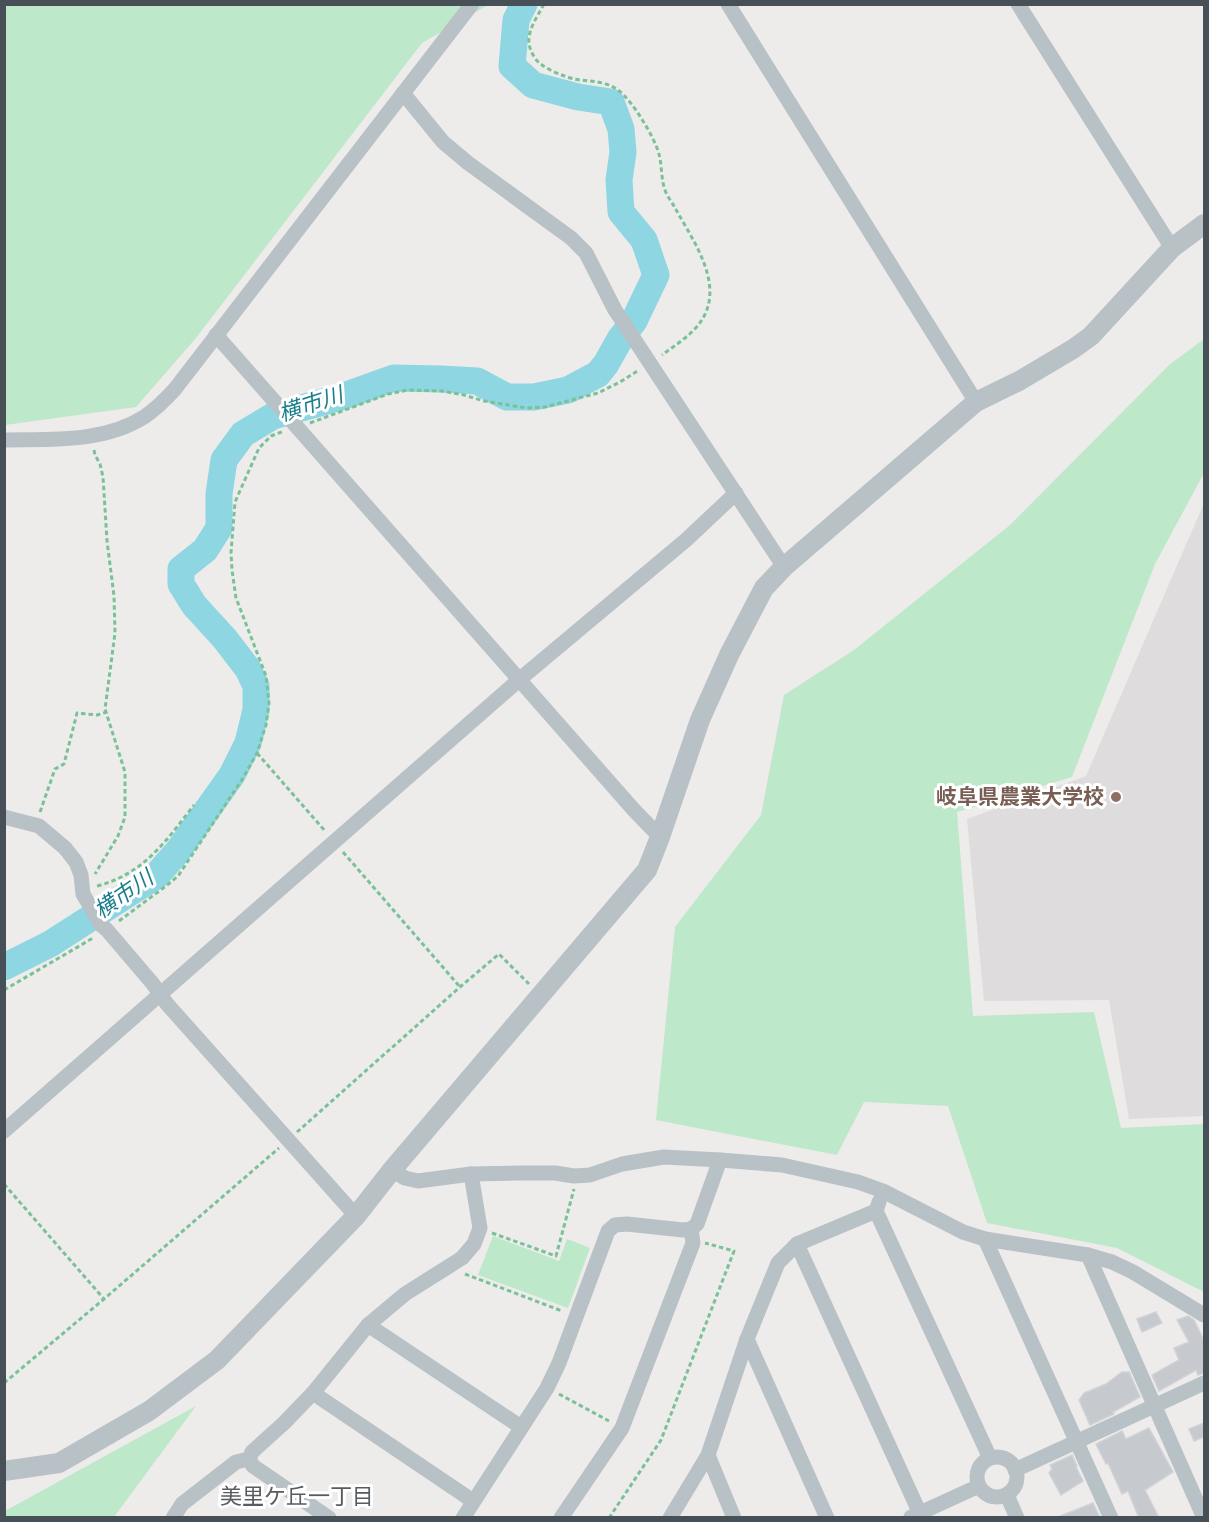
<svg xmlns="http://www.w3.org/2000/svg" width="1209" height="1522" font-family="'Sofia Sans Condensed','Noto Sans JP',sans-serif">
	<rect width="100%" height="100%" fill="#eeebeb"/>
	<polygon fill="#dfdcdd" points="1204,503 1204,1116 1129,1119 1109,1000 984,1001 967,819 1086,776"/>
	<g fill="#bde8ca">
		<polygon points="4,5 488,5 422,43 196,338 136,407 5,425"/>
		<polygon points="1204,339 1204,473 1155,564 1072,777 957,812 973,1016 1094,1012 1121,1128 1204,1124 1204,1292 1117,1248 987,1223 948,1106 864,1102 837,1155 656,1120 675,927 761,815 784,695 854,650 1010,525 1169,365"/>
		<polygon points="493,1236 559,1261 567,1239 590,1248 568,1308 478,1275"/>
		<polygon points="196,1406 114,1517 5,1517 5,1511"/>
	</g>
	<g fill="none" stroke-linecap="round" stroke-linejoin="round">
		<polyline stroke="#8ed6e1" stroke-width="27" points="4,967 50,944 156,876 178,851 232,775 248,743 256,710 256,686 248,669 225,639 194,605 181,584 181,569 205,550 219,528 219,494 224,460 243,434 273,416 341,397 394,378 441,379 477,381 507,397 534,397 568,390 598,374 606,364 620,339 634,321 656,275 644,240 621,212 619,180 623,152 621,129 611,102 578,97 533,85 512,66 516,20 524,4"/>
	</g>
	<g fill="#c6c9ce" stroke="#d0d2d6" stroke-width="1.5">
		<polygon points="1156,1312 1162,1323 1142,1332 1137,1319"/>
		<polygon points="1188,1316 1194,1320 1204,1341 1204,1373 1198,1375 1196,1370 1159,1391 1152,1375 1179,1360 1174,1348 1189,1342 1177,1320"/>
		<polygon points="1122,1372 1129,1372 1140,1397 1113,1412 1114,1414 1090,1425 1079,1400 1084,1393 1106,1384"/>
		<polygon points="1204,1423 1204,1437 1194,1441 1189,1429"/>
		<polygon points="1149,1428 1173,1472 1145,1490 1159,1518 1139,1518 1128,1491 1122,1494 1108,1463 1106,1464 1096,1444 1122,1431 1126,1439"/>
		<polygon points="1072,1455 1077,1466 1076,1467 1083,1481 1061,1495 1049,1473 1052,1469 1050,1465"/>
		<polygon points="1093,1503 1100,1518 1058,1518 1058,1517"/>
	</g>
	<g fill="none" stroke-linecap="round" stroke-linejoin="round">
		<g stroke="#79c298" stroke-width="3" stroke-dasharray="4.5 3" stroke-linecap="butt">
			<path d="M544,4C534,23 521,38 535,58C541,68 563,76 574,79C590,82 604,80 618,90C632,100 655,138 659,154C662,166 661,179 665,190C667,196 671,201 674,206C689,234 715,269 709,302C704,328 682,340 662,355"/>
			<polyline points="310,423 388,394 408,390 442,391 464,395 484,401 527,408 545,407 598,393 620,382 639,370"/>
			<polyline points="94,450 95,455 100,464 103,477 107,541 114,596 115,633 105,709 125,772 125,817 118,836 95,874"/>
			<polyline points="257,753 325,831"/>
			<polyline points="40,812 55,769 64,764 77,713 97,715 107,712"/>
			<polyline points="343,852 460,987"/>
			<path d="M97,886C144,874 166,841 194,805"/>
			<polyline points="119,921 166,886 178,876 243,778 257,753 266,725 269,703 266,676 236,598 232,570 231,553 235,502 259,448 271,436 284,431"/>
			<polyline points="4,990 93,938"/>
			<polyline points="297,1132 460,987 499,954 529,984"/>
			<polyline points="4,1184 104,1299"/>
			<polyline points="492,1233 556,1256 574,1189"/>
			<polyline points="465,1274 562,1311"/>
			<polyline points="4,1383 104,1299 279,1148"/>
			<polyline points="559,1394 609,1421"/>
			<polyline points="609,1518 661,1440 734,1251 705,1243"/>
		</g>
		<g stroke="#b8c1c6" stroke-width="15">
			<polyline points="728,4 976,402"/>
			<polyline points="1018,4 1172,248"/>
			<polyline points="403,93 443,142 468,163 571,238 586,253 615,310 784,567"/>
			<polyline points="216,335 633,809 660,837"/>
			<path d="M4,440C51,439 103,443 144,417C156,409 166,399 175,389L472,4"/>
			<polyline points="4,817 39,826 65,848 76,862 81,875 83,894 101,925 107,930 153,984 167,1004 356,1216"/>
			<polyline points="4,1131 520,679 686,540 736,493"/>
			<polyline points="392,1170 405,1178 418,1181 471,1174 520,1173 555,1173 574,1176 590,1175 622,1164 664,1157 720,1160 782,1165 858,1182 883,1191 963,1232 985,1239 1088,1255 1112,1262 1133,1272 1204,1315"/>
			<polyline points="879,1202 876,1211 990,1458"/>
			<polyline points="876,1211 797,1244 922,1518"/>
			<polyline points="985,1239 1111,1518"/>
			<polyline points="1088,1255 1204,1518"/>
			<polyline points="368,1325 521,1427"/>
			<polyline points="747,1339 827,1518"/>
			<polyline points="313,1393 473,1501"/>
			<polyline points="708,1455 734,1518"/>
			<circle cx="997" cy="1477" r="20"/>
			<polyline points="249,1459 253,1466 329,1518"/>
			<polyline points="1015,1470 1204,1383"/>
			<polyline points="1007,1495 1017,1518"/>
			<polyline points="911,1517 979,1486"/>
			<polyline points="173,1518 182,1504 236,1462 249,1459 252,1452 284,1423 313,1393 368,1325 405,1294 462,1258 474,1244 480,1228 471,1174"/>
			<polyline points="463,1518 547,1388 559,1363 608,1231 615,1225 627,1224 683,1230 691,1229 697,1224 720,1160"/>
			<polyline points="561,1518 622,1428 693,1243 691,1229"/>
			<polyline points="670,1518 708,1455 747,1339 778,1263 797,1244"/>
		</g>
		<polyline stroke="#b8c1c6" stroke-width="20" points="4,1471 59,1463 149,1411 217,1360 356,1216 392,1170 647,870 660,837 700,720 729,655 764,588 784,567 976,402 1019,381 1073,349 1091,336 1172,248 1204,224"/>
	</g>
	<circle fill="#8d6e63" stroke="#fff" stroke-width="2" cx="1116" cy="797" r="6"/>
	<g text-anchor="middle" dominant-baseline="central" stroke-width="6" stroke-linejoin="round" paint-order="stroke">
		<g font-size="21" font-weight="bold" fill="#785e54" stroke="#fff" text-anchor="end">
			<text x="1104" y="797">岐阜県農業大学校</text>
		</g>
		<g font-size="22" font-style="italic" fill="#1a7e8d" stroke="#fff">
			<text transform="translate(311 405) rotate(-18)">横市川</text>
			<text transform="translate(124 895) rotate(-35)">横市川</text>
		</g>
		<g font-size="22" fill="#595c5f" stroke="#fff">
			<text x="297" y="1497">美里ケ丘一丁目</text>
		</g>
	</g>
	<rect width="1209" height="1522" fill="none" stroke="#465056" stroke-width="12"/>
</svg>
